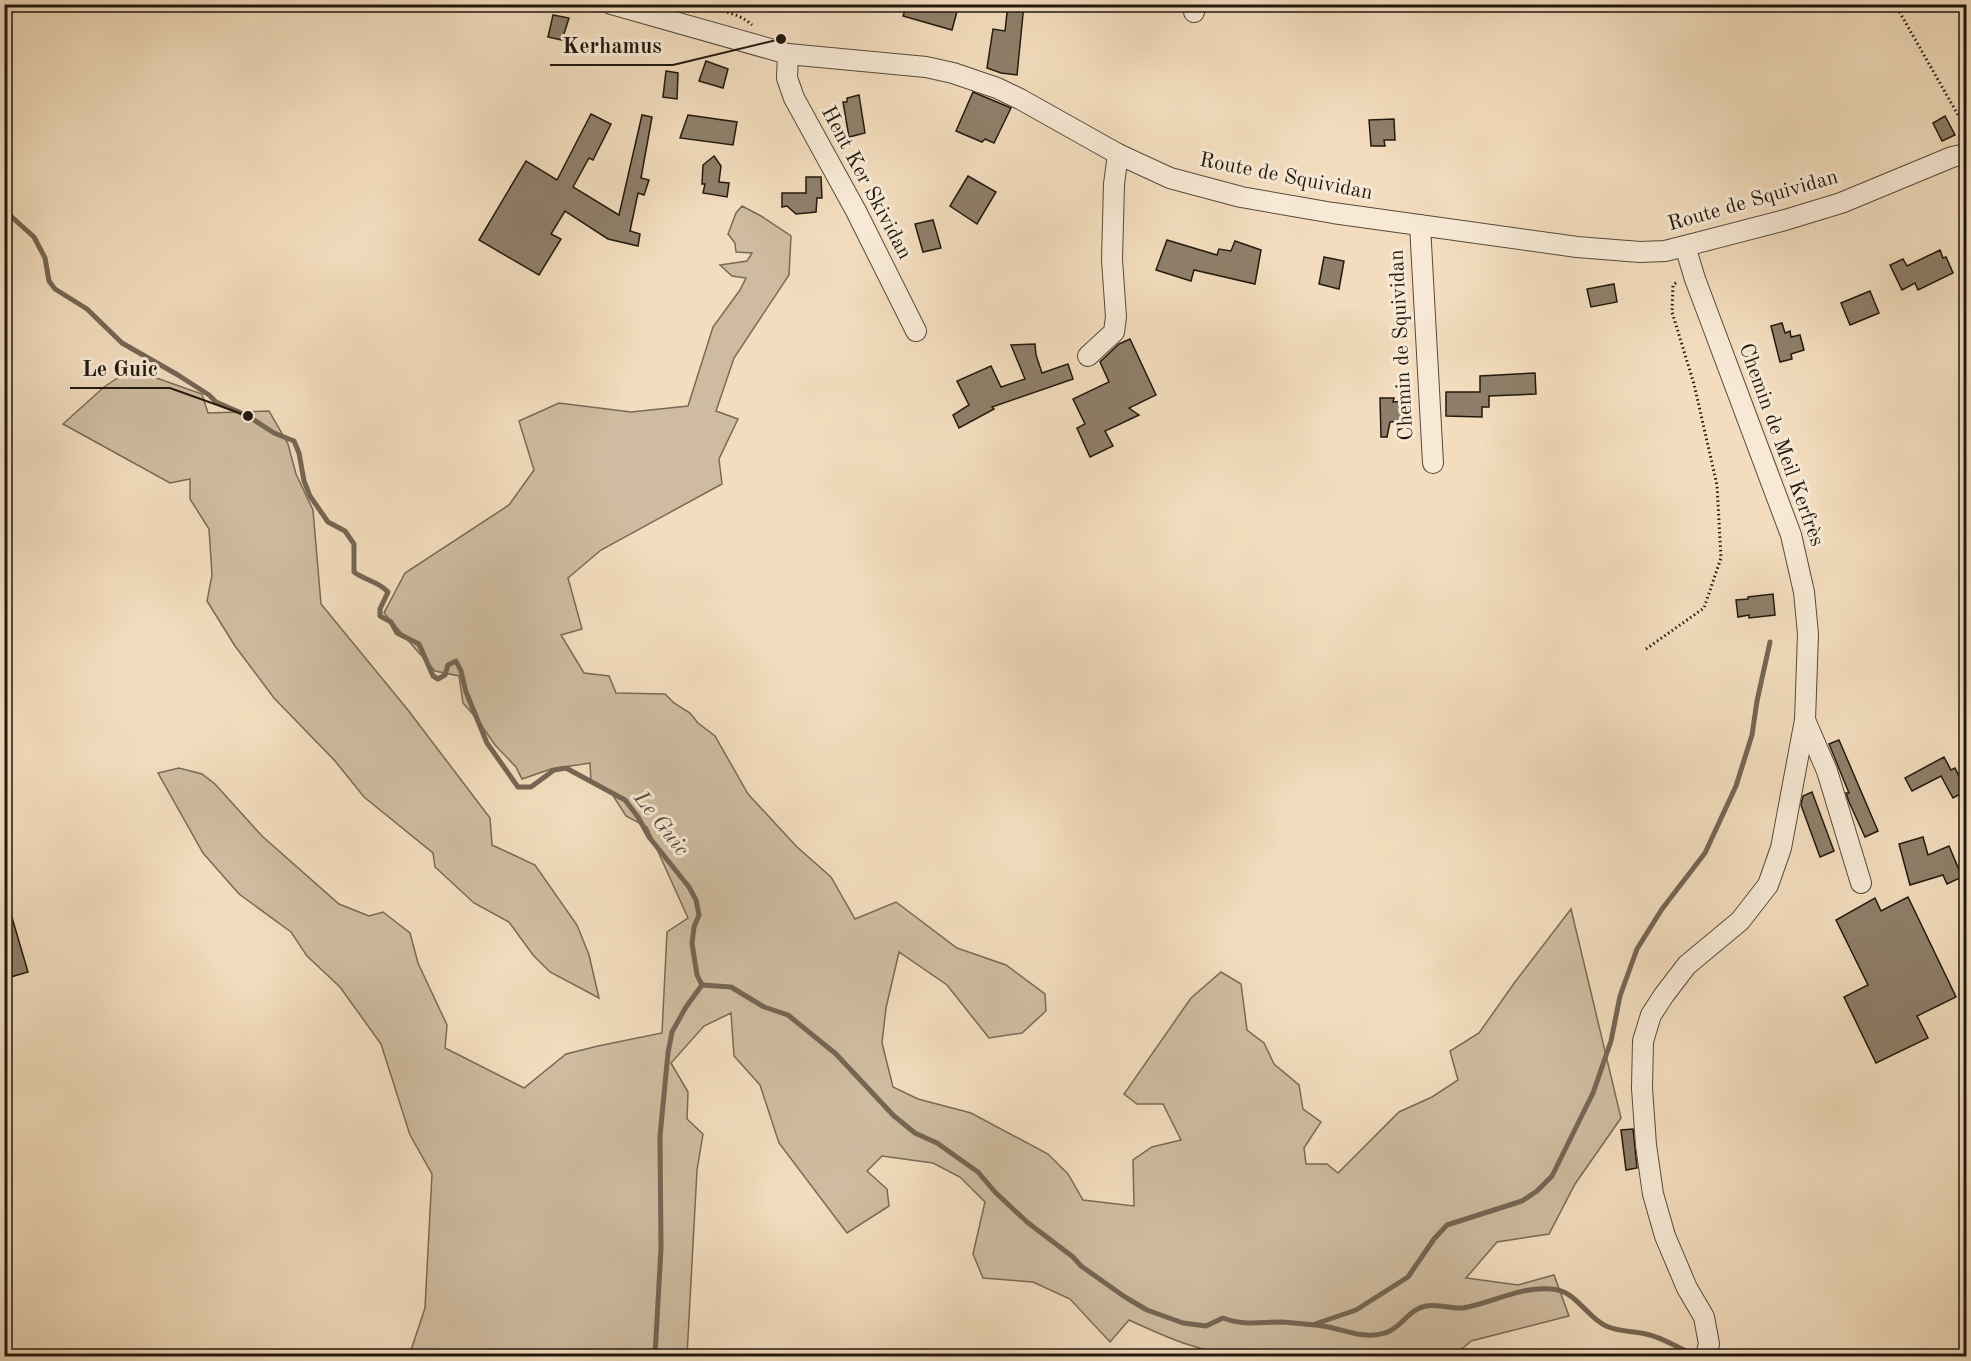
<svg xmlns="http://www.w3.org/2000/svg" width="1971" height="1361" font-family="'Old Standard TT',serif">
	<rect width="100%" height="100%" fill="#f3ddbe"/>
	<filter id="stains"><feTurbulence type="fractalNoise" baseFrequency=".00333" numOctaves="4"/><feColorMatrix values="0 0 0 0 .2 0 0 0 0 .09 0 0 0 0 .02 0 0 0 .5 -.17"/></filter>
	<radialGradient id="worn" r=".72"><stop offset=".6" stop-color="#630" stop-opacity="0"/><stop offset="1" stop-color="#630" stop-opacity=".3"/></radialGradient>
	<g fill="#cfbca0" stroke="#786a57" stroke-width="1.5">
		<path d="M742,206L761,216L791,236L789,275L734,358L716,411L738,419L719,459L722,484L601,550L568,578L582,629L561,635L584,673L609,676L616,693L665,694L674,703L690,713L698,723L715,736L748,794L797,847L831,877L855,919L896,902L957,948L1006,965L1045,994L1046,1011L1022,1033L989,1038L947,985L899,952L886,1008L882,1043L893,1087L918,1099L971,1113L1048,1154L1068,1174L1083,1200L1134,1206L1133,1160L1152,1147L1181,1140L1163,1104H1137L1124,1094L1191,998L1221,972L1241,984L1247,1030L1264,1043L1274,1064L1299,1085L1303,1109L1321,1122L1304,1148L1306,1164H1327L1338,1173L1399,1112L1432,1097L1458,1080L1450,1051L1479,1033L1515,982L1571,909L1621,1118L1575,1184L1549,1234L1497,1242L1466,1278L1518,1285L1554,1275L1569,1316L1471,1341L1454,1356H1242C1197,1351 1170,1339 1129,1320L1110,1342L1070,1299L1033,1282L983,1278L973,1254L985,1202L960,1177L933,1163L882,1156L867,1171L887,1189L889,1206L847,1233L779,1143L760,1085L734,1056L731,1013L704,1026L671,1063L688,1092L687,1119L703,1134L697,1170L687,1356H409L425,1308L432,1174L410,1135L381,1044L340,987L307,956L291,932L239,894L203,853L158,773L179,768L202,774L215,784L262,836L339,904L369,916L383,912L410,933L418,963L447,1025L445,1048L524,1088L566,1054L598,1046L662,1033L667,932L688,918L647,827L626,816L612,794L591,782L590,763L551,769L522,779L516,767L495,745L477,719L463,703L459,676L435,671L384,613L405,573L509,505L534,470L519,421L559,403L631,412L688,406L713,327L740,290L746,278L732,276L720,265L747,261L752,253L736,252L735,243L728,234L736,213Z"/>
		<polygon points="131,369 202,394 208,413 269,411 288,444 296,474 313,510 321,604 408,710 490,818 492,845 535,865 577,925 589,955 599,998 550,972 533,955 509,922 474,903 435,867 433,853 364,797 335,761 274,698 235,646 207,601 212,575 209,529 190,499 190,479 170,483 63,424 104,387"/>
	</g>
	<g fill="none" stroke-linecap="round" stroke-linejoin="round">
		<g stroke="#756654" stroke-width="5">
			<path d="M4,210L34,237L45,258L49,281L55,289L87,309L122,343L178,375L209,395L216,402L248,416L274,433L294,441L299,453L304,481L310,496L328,522L345,531L354,544V572C366,581 378,581 388,592L380,609V616L391,622L397,633L419,644L433,676L438,679L445,675L448,665L456,661L461,671L466,692L487,743L518,787H531L554,770L566,768L625,800L638,817L649,837L689,887L696,900L699,915L694,927L692,943L697,975L702,985"/>
			<path d="M702,985L731,987L764,1007L788,1015L836,1054L894,1116L915,1133L937,1143L978,1172L995,1192L1027,1222L1073,1257L1081,1266L1125,1297L1147,1310L1183,1323L1206,1326L1223,1318C1243,1326 1261,1322 1282,1322C1295,1323 1309,1324 1323,1326C1343,1329 1364,1340 1385,1333C1402,1328 1408,1309 1426,1306C1438,1304 1451,1309 1463,1308C1492,1303 1521,1286 1551,1289C1576,1290 1586,1317 1606,1326C1619,1332 1633,1331 1646,1334C1661,1337 1675,1346 1688,1352L1693,1356"/>
			<polyline points="1315,1324 1356,1310 1408,1277 1434,1239 1447,1225 1522,1201 1537,1191 1552,1176 1593,1093 1611,1041 1620,996 1637,949 1662,909 1705,853 1736,786 1752,735 1757,701 1770,642"/>
			<polyline points="655,1356 661,1248 660,1136 668,1053 672,1032 686,1007 702,985"/>
		</g>
	</g>
	<g fill="#8f7f6a" stroke="#22190e" stroke-width="1.5">
		<polygon points="907,4 959,4 952,30 903,16"/>
		<polygon points="1008,4 1024,4 1017,75 1001,73 987,68 993,29 1005,31"/>
		<polygon points="553,15 569,18 562,40 548,37"/>
		<polygon points="706,61 728,69 723,88 699,81"/>
		<polygon points="666,71 678,73 677,99 663,97"/>
		<polygon points="973,92 1011,108 994,143 985,139 982,142 956,131"/>
		<polygon points="859,95 865,133 849,137 843,102 847,102 847,98"/>
		<polygon points="591,114 611,124 593,160 589,158 573,187 619,215 642,115 652,117 641,178 649,180 644,195 638,193 630,231 640,234 638,246 608,239 565,211 551,234 561,239 539,275 479,240 526,161 557,180"/>
		<polygon points="688,115 737,122 733,145 680,138"/>
		<polygon points="1945,116 1955,135 1942,141 1933,123"/>
		<polygon points="1394,119 1395,140 1384,140 1385,146 1371,146 1369,120"/>
		<polygon points="714,156 721,166 719,182 729,183 727,197 703,193 705,184 702,184 703,165"/>
		<polygon points="968,176 996,192 977,224 950,206"/>
		<polygon points="806,177 821,177 822,198 817,198 816,212 796,214 787,206 782,207 782,193 806,193"/>
		<polygon points="933,220 941,248 923,252 915,224"/>
		<polygon points="1167,240 1217,255 1219,249 1231,251 1235,241 1261,250 1255,284 1194,270 1191,281 1156,270"/>
		<polygon points="1940,250 1943,258 1946,257 1953,273 1918,290 1915,283 1902,290 1890,265 1903,259 1907,266"/>
		<polygon points="1324,257 1344,261 1339,289 1319,284"/>
		<polygon points="1614,284 1617,302 1591,307 1587,289"/>
		<polygon points="1870,291 1879,313 1850,325 1841,303"/>
		<polygon points="1782,323 1785,333 1790,331 1791,337 1800,335 1804,350 1791,354 1792,359 1780,362 1771,326"/>
		<polygon points="1130,339 1156,395 1129,408 1139,415 1105,431 1113,446 1090,457 1077,428 1085,424 1073,399 1109,382 1100,362 1119,344"/>
		<polygon points="1035,344 1036,355 1042,373 1068,364 1073,379 992,407 994,409 959,428 953,415 969,405 957,381 991,366 1001,387 1025,379 1011,345"/>
		<polygon points="1535,373 1536,394 1489,396 1489,407 1482,407 1482,417 1446,416 1446,392 1480,392 1480,376"/>
		<polygon points="1380,398 1394,398 1393,402 1408,401 1408,421 1390,422 1387,437 1381,437"/>
		<polygon points="1773,594 1775,615 1749,618 1749,615 1738,617 1736,600 1748,599 1748,597"/>
		<polygon points="1839,740 1878,831 1865,837 1849,802 1846,793 1849,793 1829,744"/>
		<polygon points="1944,757 1951,770 1955,768 1966,791 1953,798 1941,776 1912,791 1905,778"/>
		<polygon points="1812,792 1834,851 1820,857 1801,805 1803,796"/>
		<polygon points="1923,837 1928,855 1949,846 1962,877 1947,884 1943,875 1910,885 1899,844"/>
		<polygon points="1908,897 1956,997 1917,1016 1928,1038 1876,1063 1844,997 1868,985 1836,920 1875,898 1881,911"/>
		<polygon points="8,904 28,972 4,979 4,905"/>
		<polygon points="1633,1129 1637,1168 1626,1170 1621,1130"/>
	</g>
	<g fill="none" stroke-linecap="round" stroke-linejoin="round">
		<g stroke="#564a3a" stroke-width="22">
			<g id="street">
				<polyline points="611,4 788,54 926,67 953,73 997,88 1020,99 1118,154 1170,178 1241,197 1333,213 1577,247 1640,252 1665,251 1685,246 1785,220 1841,203 1952,157 1966,154"/>
				<polyline points="1194,12 1195,4"/>
				<polyline points="788,54 787,78 794,98 856,211 916,331"/>
				<polyline points="1420,225 1433,463"/>
				<polyline points="1685,246 1695,279 1791,535 1804,592 1808,634 1805,720 1781,848 1768,885 1740,921 1687,965 1664,995 1651,1015 1643,1041 1642,1088 1646,1145 1653,1194 1665,1236 1687,1288 1704,1317 1709,1344 1706,1356"/>
				<polyline points="1088,356 1114,332 1116,317 1112,260 1114,184 1118,154"/>
				<polyline points="1805,720 1827,771 1861,883"/>
			</g>
		</g>
		<g stroke="#22190e" stroke-width="3" stroke-dasharray="1.5 3" stroke-linecap="butt">
			<path d="M683,4C702,6 738,11 752,25"/>
			<polyline points="1895,4 1966,129"/>
			<polyline points="1646,649 1704,608 1721,558 1717,485 1694,384 1672,312 1673,285 1677,282"/>
		</g>
		<use href="#street" stroke="#f7e9d5" stroke-width="20"/>
	</g>
	<g text-anchor="middle" dominant-baseline="central" stroke-width="6" stroke-linejoin="round" paint-order="stroke">
		<g font-size="21" fill="#22190e" stroke="#f7e9d5">
			<text transform="translate(1286 177) rotate(11)">Route de Squividan</text>
			<text transform="translate(866 183) rotate(62)">Hent Ker Skividan</text>
			<text transform="translate(1753 201) rotate(-16)">Route de Squividan</text>
			<text transform="translate(1402 345) rotate(-93)">Chemin de Squividan</text>
			<text transform="translate(1781 445) rotate(70)">Chemin de Meil Kerfrès</text>
		</g>
		<g font-size="22" font-style="italic" fill="#594d3c" stroke="#f7e9d5">
			<text transform="translate(661 824) rotate(52)">Le Guic</text>
		</g>
	</g>
	<path fill="none" stroke="#22190e" stroke-width="2" d="M781 39L673 65H550M248 416L170 388H70"/>
	<g fill="#22190e" stroke="#f7e9d5" stroke-width="2">
		<circle cx="781" cy="39" r="6"/>
		<circle cx="248" cy="416" r="6"/>
	</g>
	<g font-size="22" text-anchor="middle" font-weight="bold" fill="#22190e" stroke="#f7e9d5" stroke-width="6" stroke-linejoin="round" paint-order="stroke">
		<text x="612" y="53">Kerhamus</text>
		<text x="120" y="376">Le Guic</text>
	</g>
	<rect width="1971" height="1361" fill="none" stroke="#f3ddbe" stroke-width="24"/>
	<rect x="6" y="6" width="1959" height="1349" fill="none" stroke="#22190e" stroke-width="3"/>
	<rect x="12" y="12" width="1947" height="1337" fill="none" stroke="#22190e" stroke-width="1.5"/>
	<rect width="100%" height="100%" filter="url(#stains)"/>
	<rect width="100%" height="100%" fill="url(#worn)"/>
</svg>
